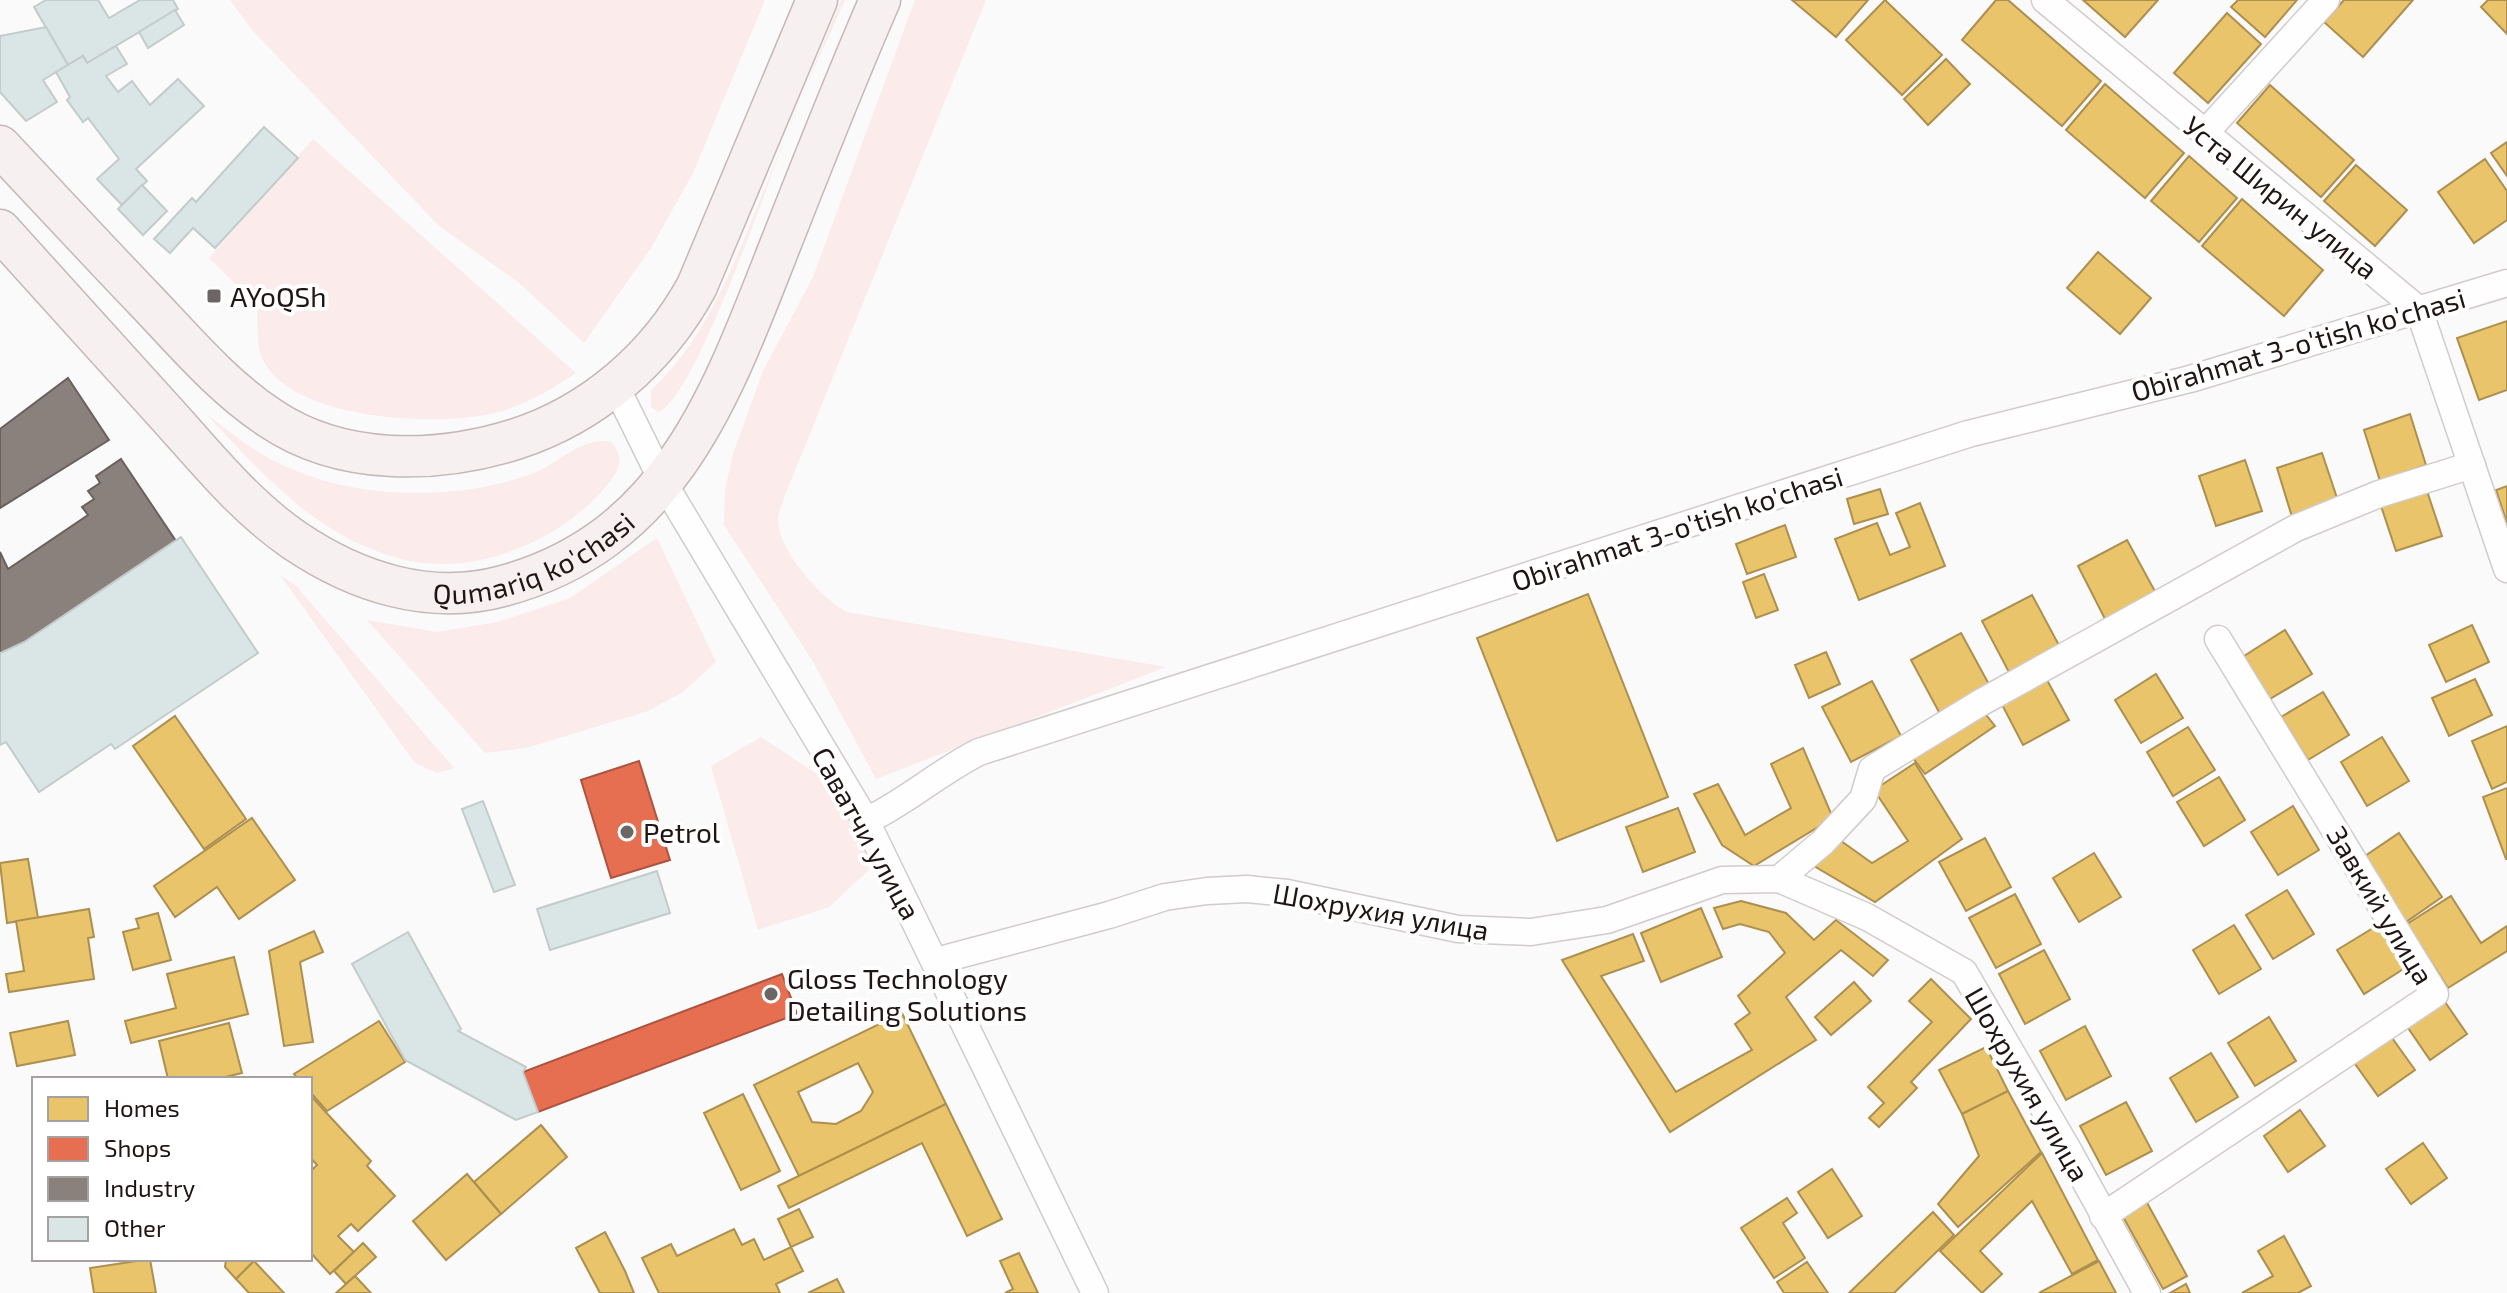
<svg xmlns="http://www.w3.org/2000/svg" width="2507" height="1293" font-family="'Exo 2',sans-serif">
	<rect width="100%" height="100%" fill="#fafafa"/>
	<g fill="#fbebea">
		<polygon points="230,0 765,0 693,173 651,248 584,343 518,282 439,226 252,30"/>
		<path d="M841,0H845C829,37 811,74 795,111C777,157 695,402 658,412L651,407V390C711,334 736,257 767,183C791,122 816,61 841,0Z"/>
		<path d="M915,0H986L785,495C783,502 778,512 778,519C778,551 821,598 847,612L1166,667L876,779L812,660L724,525L725,490L733,454L763,371L813,277Z"/>
		<path d="M313,139L576,373C556,386 534,400 511,408C455,430 285,423 261,355C256,341 258,320 257,305L209,258Z"/>
		<path d="M207,415C228,430 249,448 272,460C349,500 453,503 534,473C559,463 584,435 611,442C625,457 620,469 608,484C563,540 478,576 406,560C320,540 264,476 207,415Z"/>
		<polygon points="657,538 716,662 683,692 648,711 526,748 485,753 367,620 437,632 498,622 570,598"/>
		<polygon points="280,575 296,586 454,768 437,773 415,763"/>
		<polygon points="761,737 829,782 873,866 829,907 758,930 711,766"/>
	</g>
	<g fill="#e9c46a" stroke="#ad8f50" stroke-width="2" fill-rule="evenodd">
		<polygon points="1792,0 1868,0 1836,37"/>
		<polygon points="1885,0 1942,55 1902,95 1846,40"/>
		<polygon points="1996,0 2008,0 2101,81 2062,126 1962,40"/>
		<polygon points="2083,0 2158,0 2125,37"/>
		<polygon points="2238,0 2297,0 2265,37 2231,7"/>
		<polygon points="2344,0 2413,0 2363,57 2324,22"/>
		<polygon points="2488,0 2507,0 2507,34 2481,7"/>
		<polygon points="2227,13 2261,44 2208,103 2174,73"/>
		<polygon points="1946,59 1970,84 1928,125 1904,99"/>
		<polygon points="2105,84 2184,153 2145,198 2066,130"/>
		<polygon points="2270,85 2354,160 2321,197 2237,123"/>
		<polygon points="2507,142 2507,176 2491,153"/>
		<polygon points="2189,156 2237,198 2199,242 2151,201"/>
		<polygon points="2485,159 2507,191 2507,220 2474,243 2438,192"/>
		<polygon points="2356,165 2407,210 2375,246 2324,201"/>
		<polygon points="2242,199 2323,270 2284,316 2202,246"/>
		<polygon points="2098,252 2151,298 2120,334 2067,288"/>
		<polygon points="2507,321 2507,390 2479,400 2457,338"/>
		<polygon points="2410,414 2426,465 2380,481 2364,430"/>
		<polygon points="2322,453 2339,504 2293,520 2277,468"/>
		<polygon points="2245,460 2262,511 2216,526 2199,476"/>
		<polygon points="2425,485 2442,536 2396,551 2379,500"/>
		<polygon points="2507,486 2507,523 2496,490"/>
		<polygon points="1880,489 1888,514 1854,524 1847,499"/>
		<polygon points="1920,503 1945,566 1859,600 1835,539 1877,523 1890,555 1910,547 1896,513"/>
		<polygon points="1785,525 1796,557 1747,574 1736,544"/>
		<polygon points="2127,540 2157,595 2106,621 2078,566"/>
		<polygon points="1764,574 1778,610 1756,618 1743,582"/>
		<polygon points="1588,594 1668,797 1557,841 1477,638"/>
		<polygon points="2032,595 2061,649 2011,676 1982,621"/>
		<polygon points="2472,625 2489,662 2446,682 2429,645"/>
		<polygon points="2285,630 2312,674 2270,699 2244,656"/>
		<polygon points="1961,633 1991,688 1940,714 1911,660"/>
		<polygon points="1826,652 1840,684 1809,698 1795,665"/>
		<polygon points="2042,671 2069,720 2023,745 1997,695"/>
		<polygon points="2156,674 2183,718 2141,743 2115,700"/>
		<polygon points="2475,679 2492,715 2449,736 2432,698"/>
		<polygon points="1872,681 1901,736 1851,762 1822,707"/>
		<polygon points="2323,692 2349,735 2308,760 2281,717"/>
		<polygon points="1983,711 1995,726 1925,774 1913,758"/>
		<polygon points="175,716 246,819 204,849 133,746"/>
		<polygon points="2507,726 2507,782 2492,789 2472,741"/>
		<polygon points="2188,727 2215,770 2173,796 2147,752"/>
		<polygon points="2382,737 2409,781 2367,806 2341,762"/>
		<polygon points="1803,748 1833,818 1754,866 1722,845 1694,794 1718,784 1745,835 1791,808 1771,764"/>
		<polygon points="1915,763 1962,839 1875,902 1814,866 1837,838 1872,863 1908,841 1874,790"/>
		<polygon points="2219,777 2245,820 2204,846 2177,802"/>
		<polygon points="2507,788 2507,859 2506,859 2483,797"/>
		<polygon points="2293,806 2319,850 2278,875 2251,832"/>
		<polygon points="1678,808 1695,852 1643,872 1626,827"/>
		<polygon points="252,818 295,880 239,919 217,887 175,917 154,886"/>
		<polygon points="2399,833 2442,897 2406,922 2362,858"/>
		<polygon points="1985,838 2011,887 1966,911 1939,862"/>
		<polygon points="2094,853 2121,897 2079,922 2053,878"/>
		<polygon points="28,859 38,918 7,923 0,863"/>
		<polygon points="2287,890 2314,934 2273,959 2246,915"/>
		<polygon points="2015,894 2041,944 1996,968 1969,918"/>
		<polygon points="2451,896 2481,943 2507,926 2507,951 2448,988 2407,924"/>
		<polygon points="1741,901 1786,913 1814,940 1836,920 1888,960 1873,976 1841,950 1786,997 1816,1040 1670,1132 1562,960 1633,934 1644,961 1601,976 1676,1092 1752,1050 1735,1024 1750,1013 1738,996 1785,953 1769,932 1740,924 1723,929 1714,908"/>
		<polygon points="1701,908 1722,957 1661,982 1641,933"/>
		<polygon points="89,909 94,937 88,938 94,979 9,992 6,974 24,971 16,921"/>
		<polygon points="158,913 171,960 133,970 123,932 139,928 136,919"/>
		<polygon points="2234,925 2261,969 2219,994 2193,950"/>
		<polygon points="2378,925 2405,968 2364,994 2337,950"/>
		<polygon points="314,931 323,952 300,962 313,1042 284,1046 269,951"/>
		<polygon points="2044,950 2070,999 2025,1024 1999,974"/>
		<polygon points="234,957 248,1014 131,1043 125,1021 176,1008 167,974"/>
		<polygon points="1931,979 1971,1019 1911,1082 1917,1088 1879,1127 1869,1118 1884,1103 1868,1087 1932,1022 1909,1001"/>
		<polygon points="1854,982 1871,1001 1831,1035 1815,1017"/>
		<polygon points="2443,999 2467,1034 2430,1060 2406,1025"/>
		<path d="M902,1013L946,1104L799,1176L754,1085ZM858,1063L873,1092L861,1111L836,1124L812,1122L798,1092Z"/>
		<polygon points="2269,1017 2296,1061 2255,1086 2228,1043"/>
		<polygon points="68,1021 75,1055 17,1066 10,1033"/>
		<polygon points="379,1021 405,1062 327,1111 310,1092 310,1079 298,1079 294,1074"/>
		<polygon points="229,1023 242,1073 217,1079 168,1079 159,1041"/>
		<polygon points="2085,1026 2111,1076 2066,1100 2040,1051"/>
		<polygon points="2390,1035 2415,1070 2378,1096 2353,1061"/>
		<polygon points="1986,1047 2008,1091 1962,1114 1939,1070"/>
		<polygon points="2211,1053 2238,1097 2196,1122 2170,1078"/>
		<polygon points="2008,1091 2041,1152 1958,1227 1938,1204 1979,1156 1962,1114"/>
		<polygon points="743,1094 780,1171 741,1190 704,1113"/>
		<polygon points="310,1095 371,1161 367,1166 395,1196 358,1231 351,1224 338,1236 354,1252 330,1274 310,1252 310,1172 317,1165 310,1157"/>
		<polygon points="2126,1102 2152,1151 2106,1175 2080,1126"/>
		<polygon points="946,1104 1002,1219 967,1236 922,1143 789,1208 778,1186"/>
		<polygon points="2300,1110 2325,1146 2288,1172 2264,1136"/>
		<polygon points="541,1125 567,1157 501,1214 474,1182"/>
		<polygon points="2423,1143 2447,1178 2411,1204 2386,1169"/>
		<polygon points="2042,1153 2098,1260 2072,1274 2032,1201 1980,1251 2002,1274 1982,1293 1940,1251"/>
		<polygon points="1832,1169 1862,1216 1828,1238 1798,1192"/>
		<polygon points="467,1174 501,1214 446,1260 413,1221"/>
		<polygon points="1787,1198 1797,1213 1783,1223 1805,1258 1774,1278 1741,1228"/>
		<polygon points="2145,1199 2187,1276 2163,1289 2121,1213"/>
		<polygon points="799,1209 813,1237 791,1247 778,1219"/>
		<polygon points="1933,1212 1954,1235 1894,1293 1849,1293"/>
		<polygon points="734,1229 742,1245 754,1239 764,1260 791,1247 803,1271 776,1284 780,1293 659,1293 642,1258 671,1244 677,1256"/>
		<polygon points="605,1232 625,1271 634,1293 600,1293 576,1248"/>
		<polygon points="2284,1236 2311,1286 2298,1293 2242,1293 2273,1276 2258,1251"/>
		<polygon points="363,1243 376,1257 346,1284 334,1271"/>
		<polygon points="1019,1253 1038,1293 1005,1293 1013,1289 1000,1261"/>
		<polygon points="150,1259 156,1293 94,1293 90,1268"/>
		<polygon points="226,1259 253,1259 254,1261 236,1279 225,1267"/>
		<polygon points="254,1261 284,1293 249,1293 236,1279"/>
		<polygon points="2099,1261 2116,1293 2039,1293"/>
		<polygon points="1807,1262 1828,1293 1784,1293 1777,1282"/>
		<polygon points="355,1276 371,1293 336,1293 346,1284"/>
		<polygon points="837,1279 844,1293 808,1293"/>
		<polygon points="2186,1284 2190,1293 2170,1293"/>
	</g>
	<g fill="#e76f51" stroke="#ac543f" stroke-width="2">
		<polygon points="639,761 670,860 611,878 581,780"/>
		<polygon points="782,974 797,1014 538,1112 523,1072"/>
	</g>
	<g fill="#8a817c" stroke="#6a605d" stroke-width="2">
		<polygon points="68,378 109,440 0,508 0,429"/>
		<polygon points="121,459 176,541 24,642 0,653 0,552 8,569 88,515 82,507 94,499 88,491 100,483 96,476"/>
	</g>
	<g fill="#dae5e5" stroke="#c3cbcb" stroke-width="2">
		<polygon points="46,0 98,0 109,18 140,0 173,0 178,9 87,63 83,56 68,65 34,7"/>
		<polygon points="175,10 184,25 148,48 139,32"/>
		<polygon points="46,27 68,65 43,80 57,102 26,121 0,92 0,36"/>
		<polygon points="116,46 127,64 106,76 118,92 132,81 150,105 178,79 204,106 136,169 147,181 122,205 97,179 119,159 88,118 83,122 67,100 70,97 56,72 83,56 87,63"/>
		<polygon points="264,127 298,158 215,248 193,228 170,253 154,239 192,198 196,202"/>
		<polygon points="142,185 167,211 143,235 118,209"/>
		<polygon points="181,537 258,653 115,749 111,744 39,792 6,742 0,745 0,653 24,642"/>
		<polygon points="483,801 515,885 494,892 462,809"/>
		<polygon points="657,871 670,913 550,950 537,909"/>
		<polygon points="408,932 461,1029 458,1031 526,1067 523,1072 538,1112 516,1120 405,1060 352,964"/>
	</g>
	<g fill="none" stroke-linecap="round" stroke-linejoin="round">
		<g stroke="#d2cbcb" stroke-width="29">
			<g id="minor">
				<polyline points="2045,0 2419,310 2507,569"/>
				<polyline points="2204,134 2326,0"/>
				<polyline points="615,385 663,482 866,821 1095,1293"/>
				<path d="M866,821C906,802 939,772 979,752L1968,434L2190,379L2507,283"/>
				<polyline points="1779,879 1823,842 1863,799 1872,769 1980,703 2296,528 2379,494 2472,465"/>
				<polyline points="936,961 1109,915 1165,897 1207,891 1247,889 1287,893 1458,929 1531,932 1607,920 1722,880 1779,879 1867,917 1964,972 2067,1148 2147,1293"/>
				<polyline points="2103,1216 2435,994 2218,639"/>
			</g>
		</g>
		<g stroke="#c5b7b7" stroke-width="43">
			<g id="primary">
				<path d="M0,146C49,198 97,250 146,301C185,342 223,387 270,418C341,466 436,464 516,439C593,414 658,358 697,286L817,0"/>
				<path id="s1" d="M0,230C54,289 108,349 162,409C204,455 242,504 294,540C356,582 429,606 503,586C673,540 723,390 781,243C813,162 845,80 880,0"/>
			</g>
		</g>
		<use href="#minor" stroke="#fefefe" stroke-width="26"/>
		<use href="#primary" stroke="#f7f0f0" stroke-width="40"/>
	</g>
	<g fill="#6d6464" stroke="#fff" stroke-width="3">
		<rect x="206" y="288" width="16" height="16" rx="4"/>
		<circle cx="627" cy="832" r="8"/>
		<circle cx="771" cy="994" r="8"/>
	</g>
	<g text-anchor="middle" dominant-baseline="central" stroke-width="8" stroke-linejoin="round" paint-order="stroke">
		<g font-size="28" fill="#211414" stroke="#fff">
			<text transform="translate(2281 197) rotate(39)">Уста Ширин улица</text>
			<text transform="translate(2298 344) rotate(-16)">Obirahmat 3-o'tish ko'chasi</text>
			<text transform="translate(1677 528) rotate(-18)">Obirahmat 3-o'tish ko'chasi</text>
			<text stroke="none"><textPath href="#s1" startOffset="686">Qumariq ko'chasi</textPath></text>
			<text transform="translate(867 833) rotate(61)">Саватчи улица</text>
			<text transform="translate(2381 905) rotate(59)">Завкий улица</text>
			<text transform="translate(1381 911) rotate(10)">Шохрухия улица</text>
			<text transform="translate(2028 1084) rotate(60)">Шохрухия улица</text>
		</g>
		<g font-size="28" fill="#211414" stroke="#fff" text-anchor="start">
			<text x="230" y="296">AYoQSh</text>
			<text x="643" y="832">Petrol</text>
			<text x="787" y="978">Gloss Technology<tspan x="787" dy="32">Detailing Solutions</tspan></text>
		</g>
	</g>
	<rect x="32" y="1077" width="280" height="184" fill="#ffffff" stroke="#a6a1a1" stroke-width="2"/>
	<rect x="48" y="1097" width="40" height="24" fill="#e9c46a" stroke="#a6a1a1" stroke-width="2"/>
	<text x="104" y="1117" font-size="24" fill="#211414">Homes</text>
	<rect x="48" y="1137" width="40" height="24" fill="#e76f51" stroke="#a6a1a1" stroke-width="2"/>
	<text x="104" y="1157" font-size="24" fill="#211414">Shops</text>
	<rect x="48" y="1177" width="40" height="24" fill="#8a817c" stroke="#a6a1a1" stroke-width="2"/>
	<text x="104" y="1197" font-size="24" fill="#211414">Industry</text>
	<rect x="48" y="1217" width="40" height="24" fill="#dae5e5" stroke="#a6a1a1" stroke-width="2"/>
	<text x="104" y="1237" font-size="24" fill="#211414">Other</text>
</svg>
